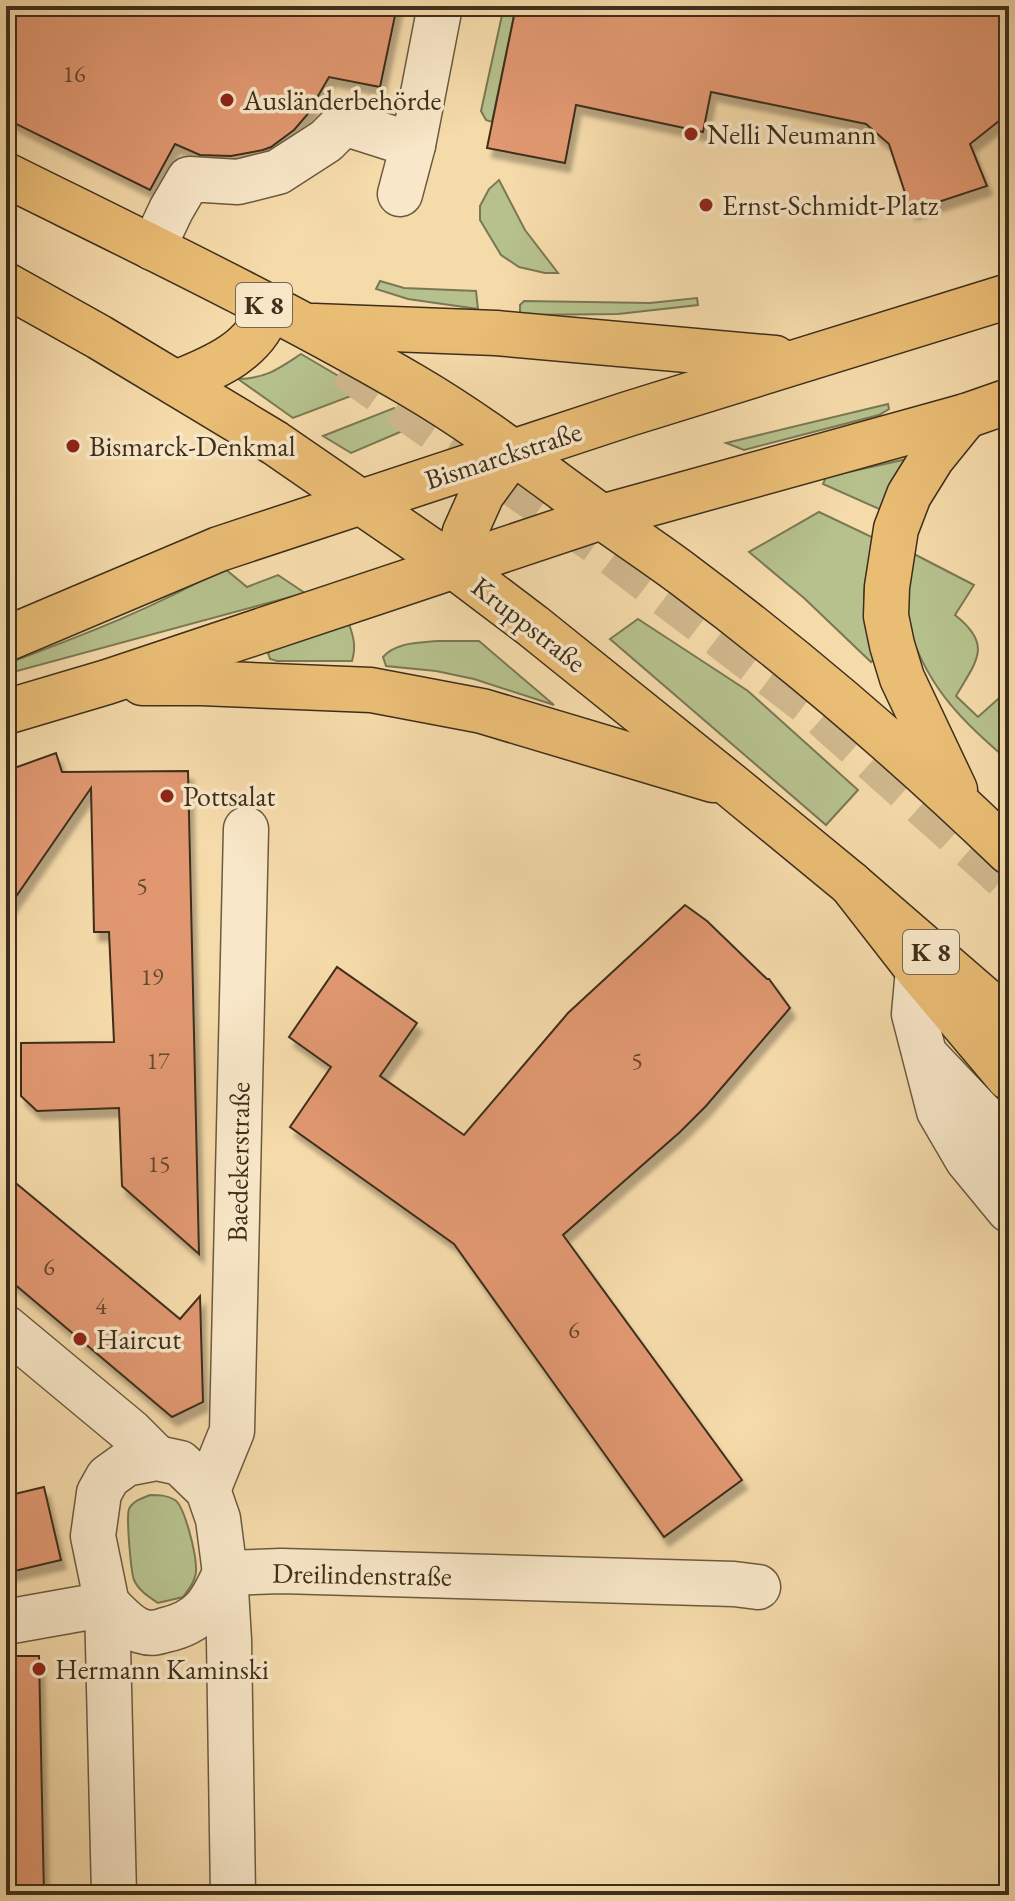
<svg xmlns="http://www.w3.org/2000/svg" width="1015" height="1901" font-family="'EB Garamond',serif">
	<defs>
		<filter id="shadow"><feDropShadow dx="5" dy="9" stdDeviation="2" flood-color="#0004"/></filter>
	</defs>
	<rect width="100%" height="100%" fill="#f5daaa"/>
	<filter id="stains"><feTurbulence type="fractalNoise" baseFrequency=".0025" numOctaves="4"/><feColorMatrix values="0 0 0 0 .2 0 0 0 0 .09 0 0 0 0 .02 0 0 0 .5 -.17"/></filter>
	<radialGradient id="worn" r=".72"><stop offset=".6" stop-color="#630" stop-opacity="0"/><stop offset="1" stop-color="#630" stop-opacity=".3"/></radialGradient>
	<g fill="#b6c18d" stroke="#7a7854" stroke-width="2">
		<polygon points="504,6 516,6 492,122 486,120 481,111"/>
		<polygon points="499,180 525,230 558,273 545,273 519,267 501,255 480,220 480,206 489,189"/>
		<polygon points="380,281 404,288 476,291 478,309 408,299 376,289"/>
		<polygon points="697,298 698,305 618,314 520,315 520,305 524,301 650,303"/>
		<path d="M301,354L364,391L293,418L238,379C267,378 278,369 301,354Z"/>
		<polygon points="888,404 889,409 879,415 744,450 726,443"/>
		<polygon points="394,408 419,424 351,453 323,436"/>
		<polygon points="907,459 886,512 823,484 826,477"/>
		<path d="M819,512L874,538C870,556 865,575 864,594C863,615 871,637 876,657L871,662L804,598L749,552Z"/>
		<path d="M914,554L974,585L955,615C993,645 977,660 956,696L978,717L998,699L1009,693V761C965,724 930,690 911,634C910,628 907,621 906,616C903,596 909,573 914,554Z"/>
		<path d="M224,568L247,587L278,575L305,593L6,674V664C80,636 155,608 224,568Z"/>
		<polygon points="638,619 748,691 858,790 826,825 610,639"/>
		<path d="M349,624C354,638 356,647 352,661H277L270,659L268,653L272,650Z"/>
		<path d="M438,641H479L554,705L474,679L436,671L386,666L383,657C396,642 419,643 438,641Z"/>
		<path d="M150,1495C159,1495 167,1495 175,1500C185,1507 196,1554 196,1568C197,1579 189,1589 183,1597L158,1603C149,1597 139,1591 134,1580C131,1572 126,1517 129,1509C133,1501 142,1498 150,1495Z"/>
	</g>
	<g fill="#e19871" stroke="#3e2f1b" stroke-width="2" filter="url(#shadow)">
		<polygon points="6,6 397,6 380,87 329,77 307,115 294,130 271,147 263,150 231,156 200,155 175,144 150,190 6,119"/>
		<polygon points="516,6 1009,6 1009,113 970,144 987,186 911,211 889,144 866,124 711,92 703,132 576,105 565,163 487,148"/>
		<polygon points="56,753 62,772 188,771 199,1254 122,1186 119,1108 37,1111 21,1096 21,1043 114,1042 109,932 94,932 91,788 6,911 6,771"/>
		<polygon points="685,905 707,921 767,979 769,979 790,1008 706,1106 680,1132 563,1235 742,1480 664,1537 454,1244 290,1127 331,1067 289,1037 337,967 417,1023 380,1076 464,1135 568,1013"/>
		<polygon points="6,1175 180,1319 200,1296 203,1402 172,1417 6,1277"/>
		<polygon points="44,1487 61,1560 6,1573 6,1496"/>
		<polygon points="6,1656 39,1656 44,1895 6,1895"/>
	</g>
	<g fill="none" stroke-linecap="round" stroke-linejoin="round">
		<polyline stroke="#d0b88d" stroke-width="44" stroke-dasharray="44 22" stroke-linecap="butt" points="344,366 609,551 818,711 1009,881"/>
		<g stroke="#6c5a3f" stroke-width="47">
			<g id="minor">
				<polyline points="400,194 413,145 440,6"/>
				<polyline points="153,248 171,210 189,179 238,182 278,172 326,141 344,123 413,145"/>
				<polyline points="918,970 914,1014 939,1111 967,1159 1009,1210"/>
				<polyline points="927,1057 1009,1143"/>
				<polyline points="6,1328 131,1432 157,1458"/>
				<polyline points="208,1490 232,1431 246,829"/>
				<polyline points="225,1573 281,1571 734,1584 758,1587"/>
				<path d="M107,1604C116,1612 128,1627 141,1631C150,1634 156,1633 165,1630C201,1622 211,1604 225,1573"/>
				<polyline points="6,1622 107,1604"/>
				<polyline points="114,1895 107,1604 93,1536 99,1493 108,1477 126,1464 157,1458 180,1463 208,1490 218,1519 225,1573 229,1640 233,1895"/>
			</g>
		</g>
		<g stroke="#3e2f1b" stroke-width="47">
			<g id="major">
				<path d="M6,175C143,243 281,309 413,386C478,424 538,471 599,515C627,535 656,554 684,575C798,660 906,753 1009,852"/>
				<polyline points="6,285 99,337 275,443 455,567 533,626 733,787 851,884 1009,1021"/>
				<polyline points="314,326 496,333 775,358"/>
				<path d="M176,383C214,368 258,350 269,307"/>
				<polyline points="455,567 465,532 482,494 513,452"/>
				<polyline points="6,639 219,549 628,414 1009,296"/>
				<polyline points="142,683 201,683 371,690 482,711 713,780"/>
				<polyline points="6,712 107,682 602,517 966,416 1009,401"/>
				<polyline points="955,790 902,678 892,645 886,616 887,587 896,529 909,495 932,458 966,416"/>
			</g>
		</g>
		<g stroke="#3e2f1b" stroke-width="47">
			<polyline id="highway" points="851,884 918,970 1009,1078"/>
		</g>
		<use href="#minor" stroke="#f8e7c8" stroke-width="44"/>
		<use href="#major" stroke="#eabd75" stroke-width="44"/>
		<use href="#highway" stroke="#eabd75" stroke-width="44"/>
	</g>
	<g fill="#8f2418" stroke="#f8e7c8" stroke-width="3">
		<circle cx="227" cy="100" r="8"/>
		<circle cx="691" cy="134" r="8"/>
		<circle cx="706" cy="205" r="8"/>
		<circle cx="73" cy="446" r="8"/>
		<circle cx="167" cy="796" r="8"/>
		<circle cx="80" cy="1339" r="8"/>
		<circle cx="39" cy="1669" r="8"/>
	</g>
	<g text-anchor="middle" dominant-baseline="central" stroke-width="7" stroke-linejoin="round" paint-order="stroke">
		<g font-size="24" fill="#674930">
			<text x="74" y="73">16</text>
			<text x="142" y="885">5</text>
			<text x="152" y="976">19</text>
			<text x="158" y="1060">17</text>
			<text x="637" y="1060">5</text>
			<text x="159" y="1163">15</text>
			<text x="49" y="1266">6</text>
			<text x="101" y="1305">4</text>
			<text x="574" y="1329">6</text>
		</g>
		<g fill="#f8e7c8" stroke="#76664f" stroke-width="2">
			<rect x="236" y="283" width="56" height="44" rx="6"/>
			<rect x="903" y="930" width="56" height="44" rx="6"/>
		</g>
		<g font-size="26" font-weight="bold" fill="#3e2f1b">
			<text x="264" y="305">K 8</text>
			<text x="931" y="952">K 8</text>
		</g>
		<g font-size="28" fill="#3e2f1b" stroke="#f8e7c8" text-anchor="start">
			<text x="243" y="100">Ausländerbehörde</text>
			<text x="707" y="134">Nelli Neumann</text>
			<text x="722" y="205">Ernst-Schmidt-Platz</text>
			<text x="89" y="446">Bismarck-Denkmal</text>
			<text x="183" y="796">Pottsalat</text>
			<text x="96" y="1339">Haircut</text>
			<text x="55" y="1669">Hermann Kaminski</text>
		</g>
		<g font-size="28" fill="#3e2f1b" stroke="#f8e7c8">
			<text transform="translate(503 455) rotate(-18)">Bismarckstraße</text>
			<text transform="translate(529 624) rotate(38)">Kruppstraße</text>
			<text transform="translate(238 1162) rotate(-89)">Baedekerstraße</text>
			<text transform="translate(362 1574) rotate(1)">Dreilindenstraße</text>
		</g>
	</g>
	<rect width="1015" height="1901" fill="none" stroke="#f5daaa" stroke-width="32"/>
	<rect x="8" y="8" width="999" height="1885" fill="none" stroke="#3e2f1b" stroke-width="4"/>
	<rect x="16" y="16" width="983" height="1869" fill="none" stroke="#3e2f1b" stroke-width="2"/>
	<rect width="100%" height="100%" filter="url(#stains)"/>
	<rect width="100%" height="100%" fill="url(#worn)"/>
</svg>
